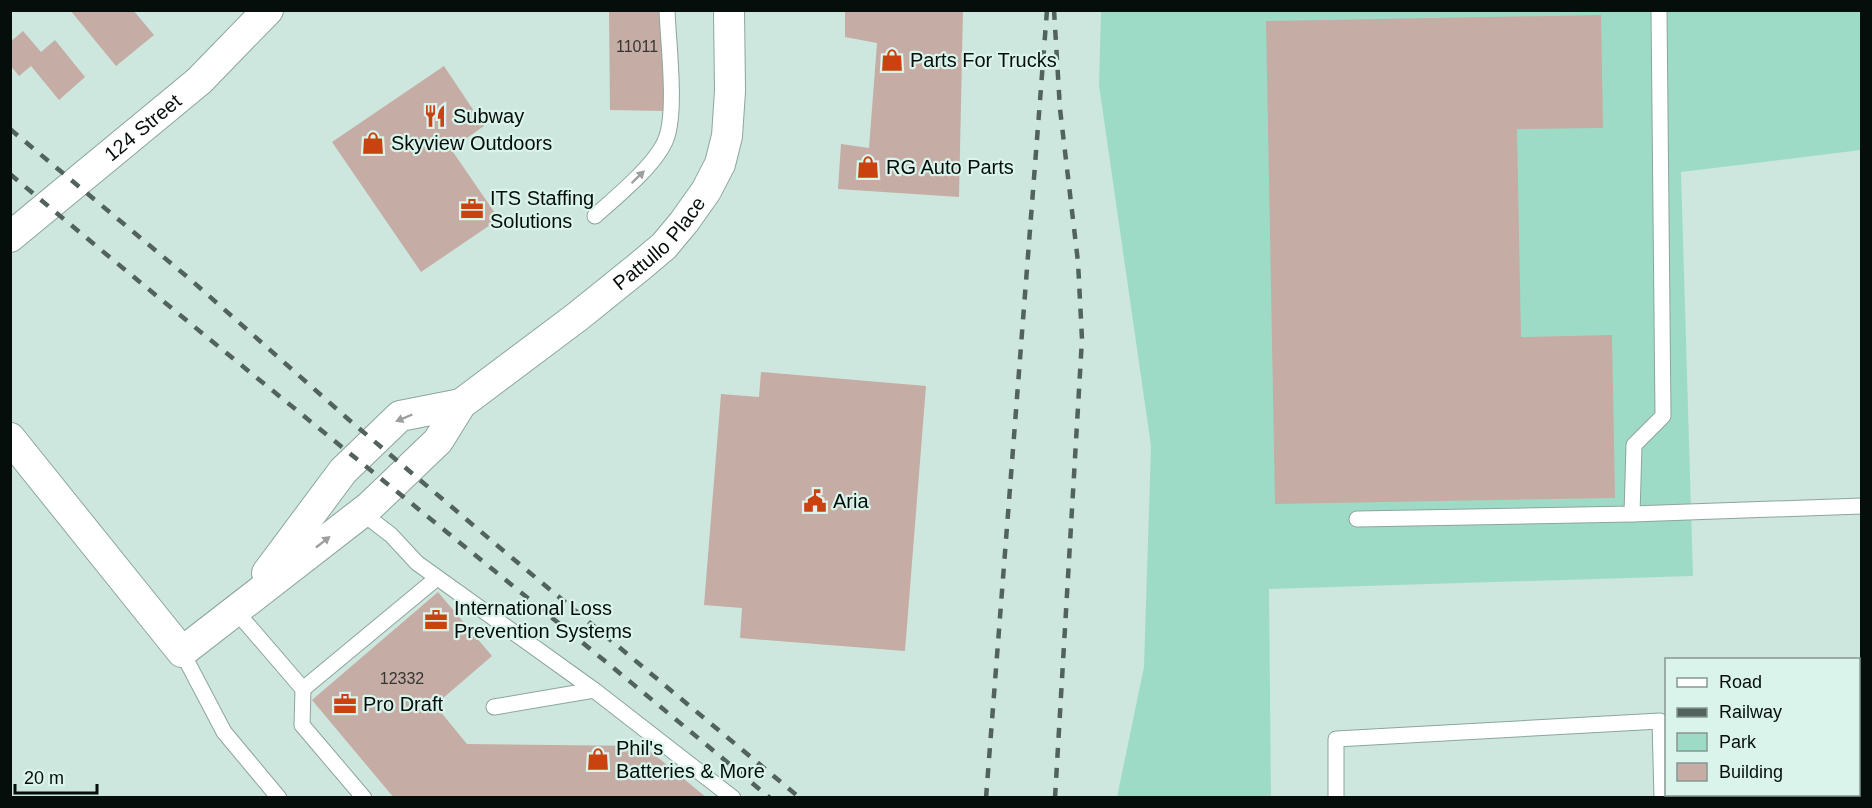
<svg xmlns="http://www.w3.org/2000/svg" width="1872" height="808" font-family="Helvetica,sans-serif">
	<rect width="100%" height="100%" fill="#cde7de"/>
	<polygon fill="#9edbc7" points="1101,11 1861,11 1861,150 1681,172 1693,576 1269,589 1271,797 1117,797 1144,667 1151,446 1099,85"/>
	<g fill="#c5ada5">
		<polygon points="70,10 133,10 154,35 116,66"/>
		<polygon points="609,10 665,10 666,111 610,110"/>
		<polygon points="845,10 963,10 959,197 838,189 841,144 869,148 877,43 845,37"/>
		<polygon points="1601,15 1603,128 1517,129 1521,337 1612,335 1615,498 1275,504 1266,21"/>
		<polygon points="23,31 41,52 55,40 85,77 59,100 31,66 19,76 10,65 10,42"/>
		<polygon points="444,66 484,126 451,149 499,219 421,272 332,142"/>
		<polygon points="761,372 926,386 905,651 740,638 742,608 704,605 721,394 759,397"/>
		<polygon points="438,592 492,656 435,705 467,744 644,746 707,798 394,798 312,700"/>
	</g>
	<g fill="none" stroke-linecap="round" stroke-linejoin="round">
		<g stroke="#8ca59d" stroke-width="17">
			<g id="service">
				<path d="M595,216C616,197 656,165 666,139C677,111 668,42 667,10"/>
				<polyline points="361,512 391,535 417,563 594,690 733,798"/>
				<polyline points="1632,514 1862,506"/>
				<polyline points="1357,519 1632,514 1634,445 1663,416 1659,10"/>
				<polyline points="235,610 303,689 302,725 364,798"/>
				<polyline points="182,652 224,732 279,798"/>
				<polyline points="303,689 437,578"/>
				<polyline points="494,707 594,690"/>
				<polyline points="1336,798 1336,739 1660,721 1662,798"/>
			</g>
		</g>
		<g stroke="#8ca59d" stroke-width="32">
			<g id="minor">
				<path id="s1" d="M10,237L199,81L268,10"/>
				<path id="s2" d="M10,438L182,652L369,507L438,441L461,404L577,317L639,267L664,246L684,222L706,191L720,164L727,136L730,91L729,10"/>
				<polyline points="267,573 343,471 400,416 461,404"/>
			</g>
		</g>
		<use href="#service" stroke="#fff" stroke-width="15"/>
		<use href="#minor" stroke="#fff" stroke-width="30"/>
		<g stroke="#52625d" stroke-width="4.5" stroke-dasharray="10 10" stroke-linecap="butt">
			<polyline points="1054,10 1060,109 1078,262 1082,339 1055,798"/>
			<polyline points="10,129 191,280 348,419 499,547 800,798"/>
			<path d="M10,174C261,385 519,587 770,798"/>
			<polyline points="986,798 1047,10"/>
		</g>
	</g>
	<defs><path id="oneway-solid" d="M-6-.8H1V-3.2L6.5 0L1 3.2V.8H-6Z" transform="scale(1.5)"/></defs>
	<g fill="#9b9f9d">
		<use href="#oneway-solid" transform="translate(638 177) rotate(-44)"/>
		<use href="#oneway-solid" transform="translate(404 418) rotate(157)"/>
		<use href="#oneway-solid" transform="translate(323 542) rotate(-38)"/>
	</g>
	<defs>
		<g id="shop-bare" transform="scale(1.8)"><path d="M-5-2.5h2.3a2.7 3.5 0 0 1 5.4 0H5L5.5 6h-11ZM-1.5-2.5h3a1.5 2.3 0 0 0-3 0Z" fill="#c9420f" stroke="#daf4eb" stroke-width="2.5" paint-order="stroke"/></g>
		<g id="restaurant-bare" transform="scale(1.8)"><path d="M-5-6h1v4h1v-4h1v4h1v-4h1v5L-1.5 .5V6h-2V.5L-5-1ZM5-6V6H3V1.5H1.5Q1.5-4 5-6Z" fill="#c9420f" stroke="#daf4eb" stroke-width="2.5" paint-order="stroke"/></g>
		<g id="office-bare" transform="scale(1.8)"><path d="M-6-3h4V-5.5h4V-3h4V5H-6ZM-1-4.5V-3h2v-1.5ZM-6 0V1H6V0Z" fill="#c9420f" stroke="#daf4eb" stroke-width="2.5" paint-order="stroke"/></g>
		<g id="civic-bare" transform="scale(1.8)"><path d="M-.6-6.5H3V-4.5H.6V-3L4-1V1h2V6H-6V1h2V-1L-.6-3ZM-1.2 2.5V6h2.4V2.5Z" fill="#c9420f" stroke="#daf4eb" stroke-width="2.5" paint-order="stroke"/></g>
	</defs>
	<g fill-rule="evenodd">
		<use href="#shop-bare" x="892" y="60"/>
		<use href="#restaurant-bare" x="435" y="116"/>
		<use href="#shop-bare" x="373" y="143"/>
		<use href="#shop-bare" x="868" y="167"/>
		<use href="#office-bare" x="472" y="209"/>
		<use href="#civic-bare" x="815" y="501"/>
		<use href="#office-bare" x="436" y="620"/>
		<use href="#office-bare" x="345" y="704"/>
		<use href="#shop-bare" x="598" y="759"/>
	</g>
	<g text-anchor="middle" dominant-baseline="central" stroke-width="4.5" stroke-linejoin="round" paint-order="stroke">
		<g font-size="16" fill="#353632">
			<text x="637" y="46">11011</text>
			<text x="402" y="678">12332</text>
		</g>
		<g font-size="20" fill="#050e0b" stroke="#daf4eb" text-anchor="start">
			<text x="910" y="60">Parts For Trucks</text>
			<text x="453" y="116">Subway</text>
			<text x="391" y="143">Skyview Outdoors</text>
			<text x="886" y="167">RG Auto Parts</text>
			<text x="490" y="198">ITS Staffing<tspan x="490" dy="23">Solutions</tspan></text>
			<text x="833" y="501">Aria</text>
			<text x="454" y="608">International Loss<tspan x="454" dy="23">Prevention Systems</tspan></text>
			<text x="363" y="704">Pro Draft</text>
			<text x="616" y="748">Phil's<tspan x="616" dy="23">Batteries &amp; More</tspan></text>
		</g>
		<g font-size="20" fill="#050e0b" stroke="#daf4eb">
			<text stroke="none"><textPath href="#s1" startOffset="172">124 Street</textPath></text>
			<text stroke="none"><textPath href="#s2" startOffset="906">Pattullo Place</textPath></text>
		</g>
	</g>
	<rect width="1872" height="808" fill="none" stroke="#050e0b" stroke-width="24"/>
	<rect x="1665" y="658" width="195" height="138" fill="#daf4eb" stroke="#859891" stroke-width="1.5"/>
	<rect x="1677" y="678" width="30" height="9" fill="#ffffff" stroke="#859891" stroke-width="1.5"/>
	<text x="1719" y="688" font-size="18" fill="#050e0b">Road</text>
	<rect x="1677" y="708" width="30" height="9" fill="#52625d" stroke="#859891" stroke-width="1.5"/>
	<text x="1719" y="718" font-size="18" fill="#050e0b">Railway</text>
	<rect x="1677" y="733" width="30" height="18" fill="#9edbc7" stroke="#859891" stroke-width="1.5"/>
	<text x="1719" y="748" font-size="18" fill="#050e0b">Park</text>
	<rect x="1677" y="763" width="30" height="18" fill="#c5ada5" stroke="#859891" stroke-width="1.5"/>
	<text x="1719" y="778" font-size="18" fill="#050e0b">Building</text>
	<path d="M15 784v9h82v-9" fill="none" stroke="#050e0b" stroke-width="3"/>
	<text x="24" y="784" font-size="18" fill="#050e0b" stroke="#daf4eb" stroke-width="4.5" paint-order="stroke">20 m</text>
</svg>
